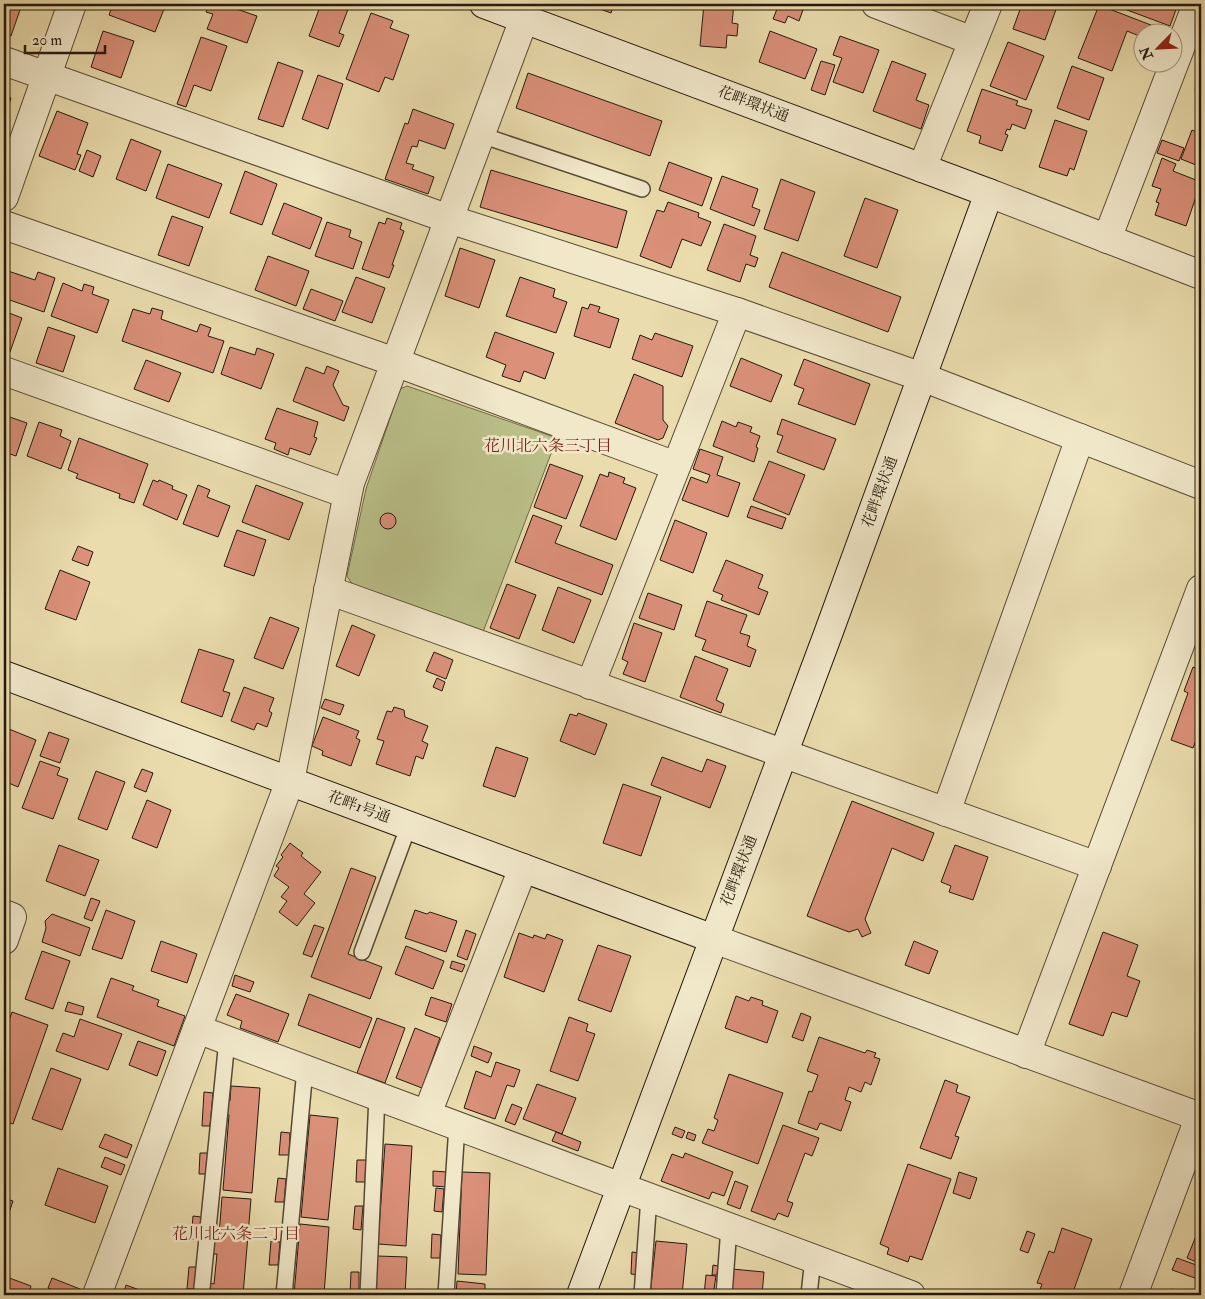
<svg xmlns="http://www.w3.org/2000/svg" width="1205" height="1299" font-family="'IM FELL Double Pica','Noto Serif JP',serif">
	<rect width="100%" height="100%" fill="#eadcad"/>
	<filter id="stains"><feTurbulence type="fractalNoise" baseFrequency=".004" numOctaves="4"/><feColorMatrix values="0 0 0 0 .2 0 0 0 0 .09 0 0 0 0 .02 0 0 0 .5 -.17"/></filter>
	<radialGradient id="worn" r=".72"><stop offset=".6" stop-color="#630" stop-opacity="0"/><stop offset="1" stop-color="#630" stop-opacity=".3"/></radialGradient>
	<polygon fill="#babf88" stroke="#6f6c4a" points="407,386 557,438 483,632 354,587 347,576 366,489 400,389"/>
	<g fill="#da9079" stroke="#24190c">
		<polygon points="4,4 22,4 11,36 4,34"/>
		<polygon points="113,4 166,4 155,32 109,15"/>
		<polygon points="209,4 232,4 231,7 257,16 247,43 207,29 213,14 206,12"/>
		<polygon points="321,4 350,4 339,33 344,35 339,47 309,36"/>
		<polygon points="586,4 614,4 611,13"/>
		<polygon points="704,4 734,4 732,23 738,24 737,36 727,35 726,48 700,46"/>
		<polygon points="779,4 805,4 799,21 788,16 785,23 773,19"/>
		<polygon points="1022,4 1058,4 1045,40 1013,29"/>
		<polygon points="1111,4 1178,4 1170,26"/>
		<polygon points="1099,5 1156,27 1154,32 1142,32 1142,37 1127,31 1112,71 1078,58"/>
		<polygon points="371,13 393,21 390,28 409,35 393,80 385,77 379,92 346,79"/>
		<polygon points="103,31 134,41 121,78 91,67"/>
		<polygon points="770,31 817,49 805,79 759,62"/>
		<polygon points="840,36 879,50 863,93 833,82 842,58 833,55"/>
		<polygon points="201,37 227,46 211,91 194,85 186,107 177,104"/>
		<polygon points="1008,42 1044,56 1026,100 990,86"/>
		<polygon points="821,61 835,65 825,95 811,90"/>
		<polygon points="892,61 926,74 916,100 929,105 921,129 873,111"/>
		<polygon points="278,62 303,71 283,127 258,119"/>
		<polygon points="1072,66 1104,78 1089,120 1057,108"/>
		<polygon points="1201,72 1201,92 1195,90"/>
		<polygon points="528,73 662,121 650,156 516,108"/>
		<polygon points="318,75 343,84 328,129 302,119"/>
		<polygon points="982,89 1018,101 1016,105 1032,110 1025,129 1012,124 1010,130 1007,129 1005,134 1008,135 1002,151 979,143 981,136 967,131"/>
		<polygon points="4,96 11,98 5,116 8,117 4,130"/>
		<polygon points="413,109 454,124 445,149 419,140 417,147 412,146 406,163 414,165 412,169 434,177 428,194 385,179 405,123 408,124"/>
		<polygon points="57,111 88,123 77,154 81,155 75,170 39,156"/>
		<polygon points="1055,120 1087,131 1074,170 1070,168 1067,176 1039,167"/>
		<polygon points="1192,130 1201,134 1201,167 1181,159"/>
		<polygon points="131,139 161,151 146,191 116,179"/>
		<polygon points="1162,140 1184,148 1179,161 1157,153"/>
		<polygon points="87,150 101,156 93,177 79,171"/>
		<polygon points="1162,158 1176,164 1173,171 1201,182 1186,226 1155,215 1159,203 1156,202 1161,189 1152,186"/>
		<polygon points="669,162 712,178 702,206 659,190"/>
		<polygon points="168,164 222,184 209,218 156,198"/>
		<polygon points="491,170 627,211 617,248 480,207"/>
		<polygon points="245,171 277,184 262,225 230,213"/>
		<polygon points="722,176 758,189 752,207 760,210 754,226 710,209"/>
		<polygon points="781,179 815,192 798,241 764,229"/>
		<polygon points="865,198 898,210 877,268 844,256"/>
		<polygon points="668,202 699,213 698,217 711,222 701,246 682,239 671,268 640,256 657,210 664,212"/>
		<polygon points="284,203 322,218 310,249 272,234"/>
		<polygon points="172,216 203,227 189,266 158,255"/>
		<polygon points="387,218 402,223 400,229 404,231 392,265 394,265 389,278 362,269 379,222 385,224"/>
		<polygon points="327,222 351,230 349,237 362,242 353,269 315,256"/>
		<polygon points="724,224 756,236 750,255 758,258 755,267 746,264 740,282 707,270"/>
		<polygon points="460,248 495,260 479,308 445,296"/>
		<polygon points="782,252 901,297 888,332 769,287"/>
		<polygon points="268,256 309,271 296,306 255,290"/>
		<polygon points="5,270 35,280 38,272 55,278 44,312 4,298"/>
		<polygon points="356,277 385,288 372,323 342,312"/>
		<polygon points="520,277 555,289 553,297 567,302 556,333 506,316"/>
		<polygon points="63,283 82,291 84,284 94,287 92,294 109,300 97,333 51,316"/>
		<polygon points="311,289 343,301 335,321 303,309"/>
		<polygon points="590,304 600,307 598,312 619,319 610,348 574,336 582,307 588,309"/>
		<polygon points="152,308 163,311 161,319 197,332 200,324 211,328 208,336 224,341 213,373 122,341 133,309 150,314"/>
		<polygon points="4,311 22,318 10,352 4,350"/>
		<polygon points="48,327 75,336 63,372 36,363"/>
		<polygon points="495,332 554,353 545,379 524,371 520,382 502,376 506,365 486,357"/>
		<polygon points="655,333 693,346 682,377 632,359 640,335 652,340"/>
		<polygon points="230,347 255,355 257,348 274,354 261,389 221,374"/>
		<polygon points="741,358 782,375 771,402 730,386"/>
		<polygon points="804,359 870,384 855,425 798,404 804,389 794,385"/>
		<polygon points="146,360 181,373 169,402 134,389"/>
		<polygon points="327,366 339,371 333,385 343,405 349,407 344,421 293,401 306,367 324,374"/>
		<polygon points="634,374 663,386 663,420 668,426 663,438 658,440 615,423"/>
		<polygon points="277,408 318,422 314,437 317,438 310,455 290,448 288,455 274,449 276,443 265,439"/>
		<polygon points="4,415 27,423 16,456 4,452"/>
		<polygon points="782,419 836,439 824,470 777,452 783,436 777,434"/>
		<polygon points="722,421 736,427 738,422 752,427 750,432 760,436 756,447 758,448 754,462 713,446"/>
		<polygon points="39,422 62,430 60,436 71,441 61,469 27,456"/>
		<polygon points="79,438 148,464 134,503 119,498 120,494 76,478 78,474 68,470"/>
		<polygon points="700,449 723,457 717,475 740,483 728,517 682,500 691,477 707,483 710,475 693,469"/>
		<polygon points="769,461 805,475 789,515 753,500"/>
		<polygon points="550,464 583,476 566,519 534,507"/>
		<polygon points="609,472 625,478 623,483 636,488 616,540 580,526 600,474 608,477"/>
		<polygon points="153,480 158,482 159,480 173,486 172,489 187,495 177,520 143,505"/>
		<polygon points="198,485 210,490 207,497 230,506 218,537 183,524"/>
		<polygon points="256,485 303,503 289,540 242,522"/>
		<polygon points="751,506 786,518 782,529 747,517"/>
		<circle cx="388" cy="521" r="8"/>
		<polygon points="533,515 562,526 555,543 613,565 602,595 515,562"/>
		<polygon points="675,520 707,533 693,573 660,560"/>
		<polygon points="237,530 266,540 254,576 224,566"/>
		<polygon points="78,546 93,552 88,566 72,560"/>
		<polygon points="726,560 763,575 758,588 768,592 759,615 721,600 723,595 713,591"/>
		<polygon points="60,570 90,582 76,620 45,609"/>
		<polygon points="507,584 536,595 519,639 490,628"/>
		<polygon points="558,587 591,600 574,643 542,630"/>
		<polygon points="648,593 682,605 674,630 639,618"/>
		<polygon points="707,601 747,615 740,633 750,636 747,646 756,650 750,667 702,650 706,640 695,636"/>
		<polygon points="270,617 299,628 283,669 254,658"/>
		<polygon points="634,623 662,633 645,682 623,674 628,662 622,659"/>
		<polygon points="352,625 375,635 359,676 336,666"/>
		<polygon points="199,649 234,660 223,691 230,693 222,717 181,702"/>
		<polygon points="434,652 453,660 446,679 426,671"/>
		<polygon points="695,656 728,669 716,700 724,704 721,713 680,697"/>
		<polygon points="1193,667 1201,670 1201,727 1193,748 1171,740 1188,693 1184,691"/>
		<polygon points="437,678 445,682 442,691 433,687"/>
		<polygon points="244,687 274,698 269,711 272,713 267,727 257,723 254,730 231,721"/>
		<polygon points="325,699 344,705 340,715 321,708"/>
		<polygon points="394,707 404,710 405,717 428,726 422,741 428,744 423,759 416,756 410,776 376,764 384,741 377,739 387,711 392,712"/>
		<polygon points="578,713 607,724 595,755 560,741 570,714 577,716"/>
		<polygon points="323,717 359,731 356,738 360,740 351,766 322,755 323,751 312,746"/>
		<polygon points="4,727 36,740 18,787 4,781"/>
		<polygon points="49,732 69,739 60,763 40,756"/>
		<polygon points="496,747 528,758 515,797 483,786"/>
		<polygon points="662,757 702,772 707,759 726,766 710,808 651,785"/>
		<polygon points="40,761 60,768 57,775 68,779 53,819 22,808"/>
		<polygon points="142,769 153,773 146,792 134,787"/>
		<polygon points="96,771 125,782 107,830 78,819"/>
		<polygon points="623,784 661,797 641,856 603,843"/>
		<polygon points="147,800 171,810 157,848 132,838"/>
		<polygon points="852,801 934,833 923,861 892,848 865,919 871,933 862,937 858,929 849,932 807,916"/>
		<polygon points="290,843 303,853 301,856 321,872 304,894 315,903 297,926 279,912 287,901 281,897 289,887 274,876 279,868 276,866 283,857 281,855"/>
		<polygon points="59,845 99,860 85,896 46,881"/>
		<polygon points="955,845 988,857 973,900 949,892 951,886 941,882"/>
		<polygon points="351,868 376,877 348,954 382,967 370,999 311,977"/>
		<polygon points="91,898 100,901 92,921 84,918"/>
		<polygon points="106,910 135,921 122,959 92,949"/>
		<polygon points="415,910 427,914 430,912 457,921 446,952 405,938"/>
		<polygon points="52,914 90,928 80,956 42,942 46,928 45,921"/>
		<polygon points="314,925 324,928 312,957 303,954"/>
		<polygon points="466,930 476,934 467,960 457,956"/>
		<polygon points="1103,932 1138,945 1127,976 1140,981 1127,1017 1112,1012 1103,1036 1069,1024"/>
		<polygon points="519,933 533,938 534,935 545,939 547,934 563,940 544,992 504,977"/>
		<polygon points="161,941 197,954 187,983 151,971"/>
		<polygon points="914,941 938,951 929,974 905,965"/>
		<polygon points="598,945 631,956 611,1012 578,1000"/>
		<polygon points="406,946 444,961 433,989 395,974"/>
		<polygon points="42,951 70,961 53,1009 25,999"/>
		<polygon points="452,961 465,965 462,972 450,968"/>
		<polygon points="235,975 254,982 250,992 232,986"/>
		<polygon points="111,978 134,986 132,990 159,1000 157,1006 185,1016 174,1046 97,1017"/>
		<polygon points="236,994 289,1014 278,1042 240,1028 242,1021 227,1015"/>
		<polygon points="309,994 372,1018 360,1048 298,1025"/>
		<polygon points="736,996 749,1001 751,997 763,1001 762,1005 778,1011 767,1043 725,1028"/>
		<polygon points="431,997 452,1004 446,1022 425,1015"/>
		<polygon points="68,1002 84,1007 82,1015 65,1011"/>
		<polygon points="12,1012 48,1025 13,1124 4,1121 4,1034"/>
		<polygon points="801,1013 811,1017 803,1041 792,1037"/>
		<polygon points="569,1017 588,1024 586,1031 595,1034 578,1081 550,1071"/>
		<polygon points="377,1018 405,1028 385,1083 357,1073"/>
		<polygon points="80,1019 122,1034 108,1070 56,1051 63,1033 74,1037"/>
		<polygon points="415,1028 440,1038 422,1088 396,1078"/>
		<polygon points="819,1037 865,1053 867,1050 876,1053 874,1057 880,1059 871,1085 865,1082 861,1092 849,1087 845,1100 851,1102 841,1131 820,1123 817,1130 798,1123 809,1091 812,1092 818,1075 807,1071"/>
		<polygon points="138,1041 166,1051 157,1076 129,1065"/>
		<polygon points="474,1046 492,1053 488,1063 471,1056"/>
		<polygon points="496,1062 520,1070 514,1087 507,1085 495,1119 464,1108 476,1071 491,1077"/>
		<polygon points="51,1068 81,1079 62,1130 32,1119"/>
		<polygon points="729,1074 783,1093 758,1164 702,1143 708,1129 714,1131 718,1120 714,1118"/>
		<polygon points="945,1080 958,1085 956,1092 970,1097 955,1136 959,1137 951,1159 920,1148"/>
		<polygon points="537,1084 576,1098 562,1134 523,1119"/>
		<polygon points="231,1086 260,1088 252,1193 223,1190 229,1115 225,1114 226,1101 230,1101"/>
		<polygon points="204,1092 213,1093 210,1126 202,1126"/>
		<polygon points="512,1104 522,1108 515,1125 505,1121"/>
		<polygon points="310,1115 338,1118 328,1220 301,1217"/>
		<polygon points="783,1125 819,1138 812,1156 805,1153 787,1201 793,1203 788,1217 778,1213 775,1220 751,1211"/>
		<polygon points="675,1127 685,1131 682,1138 672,1134"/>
		<polygon points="281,1132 290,1133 289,1155 279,1155"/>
		<polygon points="556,1132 581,1142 578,1151 552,1141"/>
		<polygon points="688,1132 696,1135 694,1141 686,1138"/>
		<polygon points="105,1134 132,1145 127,1158 99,1147"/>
		<polygon points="385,1144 412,1146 406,1246 378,1244"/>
		<polygon points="200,1153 209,1153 208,1174 199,1174"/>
		<polygon points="685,1153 733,1172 724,1196 712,1192 709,1199 661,1181 672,1154 683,1158"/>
		<polygon points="105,1157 125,1165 121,1175 101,1167"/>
		<polygon points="357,1160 366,1160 365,1182 356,1182"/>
		<polygon points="908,1164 951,1179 922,1260 910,1256 908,1262 887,1254 889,1248 880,1244"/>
		<polygon points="58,1168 108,1186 95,1223 45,1205"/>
		<polygon points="433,1171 447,1172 446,1187 433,1186"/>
		<polygon points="462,1172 490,1173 486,1275 458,1274"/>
		<polygon points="959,1172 977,1178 970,1199 953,1193"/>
		<polygon points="278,1178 286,1179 284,1202 275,1202"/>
		<polygon points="735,1181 748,1186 740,1209 727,1204"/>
		<polygon points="436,1188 444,1189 442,1212 434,1211"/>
		<polygon points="222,1197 251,1199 243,1295 208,1295 209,1283 214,1284 217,1254 210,1254 211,1234 219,1235"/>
		<polygon points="4,1198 13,1201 9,1213 4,1211"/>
		<polygon points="355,1206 363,1206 361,1230 353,1229"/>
		<polygon points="193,1216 201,1217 199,1239 191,1239"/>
		<polygon points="300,1224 329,1227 324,1295 294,1295"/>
		<polygon points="1062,1228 1092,1239 1072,1295 1038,1295 1042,1284 1037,1283 1049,1251 1054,1253"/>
		<polygon points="1027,1231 1035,1234 1028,1253 1020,1250"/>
		<polygon points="432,1234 441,1235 440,1258 431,1258"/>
		<polygon points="1196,1236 1201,1238 1201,1264 1187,1258"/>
		<polygon points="271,1241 280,1242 278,1265 269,1265"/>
		<polygon points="656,1241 687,1244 682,1295 650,1295"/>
		<polygon points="632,1252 640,1253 639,1275 631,1274"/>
		<polygon points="377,1256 407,1257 405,1295 375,1295"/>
		<polygon points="1177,1258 1199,1266 1195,1278 1172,1270"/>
		<polygon points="713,1265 718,1266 717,1275 712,1275"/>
		<polygon points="189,1267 196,1267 194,1289 187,1289"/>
		<polygon points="732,1269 764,1272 762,1295 730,1295"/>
		<polygon points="351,1272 359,1272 359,1295 350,1295"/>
		<polygon points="706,1275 716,1276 713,1295 704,1295"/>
		<polygon points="4,1276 31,1286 30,1290 38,1293 37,1295 4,1295"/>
		<polygon points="52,1278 80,1289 77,1295 67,1295 48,1288"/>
		<polygon points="457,1281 485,1284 485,1295 456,1295"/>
		<polygon points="126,1285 150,1294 150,1295 123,1295"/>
		<polygon points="1172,1289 1188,1295 1169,1295"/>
	</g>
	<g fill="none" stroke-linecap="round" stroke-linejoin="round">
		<g stroke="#564a34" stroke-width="18">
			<g id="lane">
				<polyline points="481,135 642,189"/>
				<polyline points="362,952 409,825"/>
				<polyline points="202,1288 227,1040"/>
				<polyline points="284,1295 305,1069"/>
				<polyline points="368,1295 377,1096"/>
				<polyline points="446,1295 457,1125"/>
				<polyline points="642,1295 649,1197"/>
				<polyline points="724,1295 729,1227"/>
				<polyline points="809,1295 813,1258"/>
			</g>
		</g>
		<g stroke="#564a34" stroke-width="30">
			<g id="street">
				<polyline points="876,4 973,41"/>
				<polyline points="4,61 449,219 737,312 922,377 1201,485"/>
				<polyline points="922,168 988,4"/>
				<polyline points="989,193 1201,275"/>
				<polyline points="4,197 72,4"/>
				<polyline points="4,225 395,362 676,466"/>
				<polyline points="1107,239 1197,4"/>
				<polyline points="4,371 347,494"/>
				<polyline points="328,590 1097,866"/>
				<polyline points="590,685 737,312"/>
				<polyline points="946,812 1080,438"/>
				<polyline points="4,914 12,917 4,940"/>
				<polyline points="714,939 1200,1117"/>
				<polyline points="197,1029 911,1295"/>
				<polyline points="1026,1054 1201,589"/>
				<polyline points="427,1114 523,868"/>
				<polyline points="97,1295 290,781 350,483 524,19"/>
				<polyline points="1133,1295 1201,1113"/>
			</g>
		</g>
		<g stroke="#24190c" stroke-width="30">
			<g id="secondary">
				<polyline points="484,4 989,193 828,634 581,1295"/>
				<polyline points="4,675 714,939"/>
			</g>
		</g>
		<use href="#lane" stroke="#f1e8ca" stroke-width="15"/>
		<use href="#street" stroke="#f1e8ca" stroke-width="28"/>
		<use href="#secondary" stroke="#f1e8ca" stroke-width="28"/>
	</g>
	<g text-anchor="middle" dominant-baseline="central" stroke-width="5" stroke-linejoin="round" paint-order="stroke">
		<g font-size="15" fill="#24190c" stroke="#f1e8ca">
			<text transform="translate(753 104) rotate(21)">花畔環状通</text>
			<text transform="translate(880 492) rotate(-70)">花畔環状通</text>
			<text transform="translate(359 807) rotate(20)">花畔1号通</text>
			<text transform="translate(739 871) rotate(-69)">花畔環状通</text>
		</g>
		<g font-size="16" fill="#7a1f14" stroke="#f1e8ca">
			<text x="548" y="446">花川北六条三丁目</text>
			<text x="236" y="1234">花川北六条二丁目</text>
		</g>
	</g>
	<rect width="1205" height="1299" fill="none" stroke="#eadcad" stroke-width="20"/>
	<rect x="5" y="5" width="1195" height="1289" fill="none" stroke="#24190c" stroke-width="2.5"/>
	<rect x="10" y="10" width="1185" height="1279" fill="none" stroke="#24190c"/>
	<g transform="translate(1158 48) rotate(246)"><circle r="24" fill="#f1e8ca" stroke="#9f957e"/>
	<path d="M0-4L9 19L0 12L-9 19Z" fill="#8f2418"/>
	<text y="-8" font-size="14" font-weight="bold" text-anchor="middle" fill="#24190c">N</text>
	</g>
	<path d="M25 45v8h80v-8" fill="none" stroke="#24190c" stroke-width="2.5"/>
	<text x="32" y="45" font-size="15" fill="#24190c" stroke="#f1e8ca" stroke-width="4" paint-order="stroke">20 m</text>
	<rect width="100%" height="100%" filter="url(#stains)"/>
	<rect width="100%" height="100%" fill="url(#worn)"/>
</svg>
